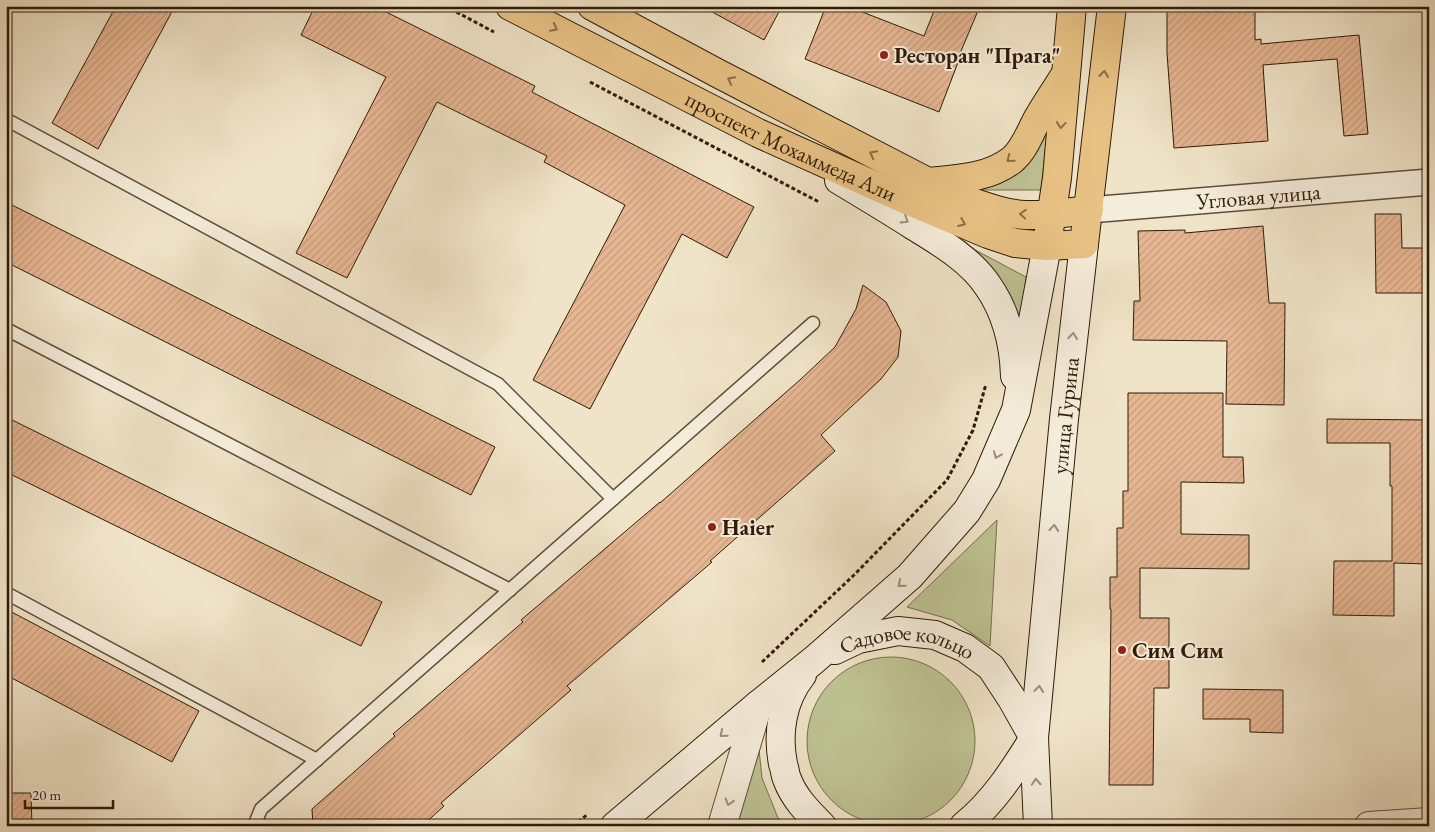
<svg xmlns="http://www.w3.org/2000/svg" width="1435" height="832" font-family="'EB Garamond',serif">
	<defs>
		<pattern id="building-hatch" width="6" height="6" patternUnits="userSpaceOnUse" patternTransform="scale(1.25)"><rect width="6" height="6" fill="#e7b692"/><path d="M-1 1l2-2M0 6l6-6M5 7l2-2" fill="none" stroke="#c69c7c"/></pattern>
	</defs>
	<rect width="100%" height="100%" fill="#f0e4c8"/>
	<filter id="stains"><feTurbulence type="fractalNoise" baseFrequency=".004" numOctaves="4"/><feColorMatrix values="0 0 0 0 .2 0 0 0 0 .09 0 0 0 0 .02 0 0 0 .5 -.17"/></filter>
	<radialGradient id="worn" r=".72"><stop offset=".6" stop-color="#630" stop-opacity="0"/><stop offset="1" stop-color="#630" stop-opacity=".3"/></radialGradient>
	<g fill="#bec293" stroke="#766e4e">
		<polygon points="1048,125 1041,190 963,190"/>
		<polygon points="917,219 1026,277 1020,328"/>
		<polygon points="997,520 990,646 952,620 907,607"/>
		<circle cx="891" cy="741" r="84"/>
		<polygon points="759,749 762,778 778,818 786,826 736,826"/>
	</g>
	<g fill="url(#building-hatch)" stroke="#2f1b08">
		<polygon points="116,6 175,6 98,149 52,123"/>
		<polygon points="315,6 374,6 535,86 532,92 754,207 727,258 682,234 590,409 533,380 625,205 544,162 547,156 437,102 347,278 296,253 386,77 301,35"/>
		<polygon points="701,6 782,6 764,40"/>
		<polygon points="826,6 847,6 924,36 936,6 980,6 961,51 962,52 939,112 805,59"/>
		<polygon points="1224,6 1255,6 1255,40 1261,39 1261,44 1359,35 1368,134 1344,136 1337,59 1263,65 1268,141 1174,148 1167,53 1167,10 1224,10"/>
		<polygon points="6,202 495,447 471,495 6,262"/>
		<polygon points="1375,214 1401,214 1402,248 1429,248 1429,293 1376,293"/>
		<polygon points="1263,226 1269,303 1285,303 1284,405 1226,404 1227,341 1133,340 1134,301 1140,301 1138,231 1185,230 1185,233"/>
		<polygon points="863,285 886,302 901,331 898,357 881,379 821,435 835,451 710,561 712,562 567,686 571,690 441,803 444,806 422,826 313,826 312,809 395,736 393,734 523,622 521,620 660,502 660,503 801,379 835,347 856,309"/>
		<polygon points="1128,393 1223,393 1223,457 1243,457 1244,483 1181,482 1181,534 1249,535 1249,569 1140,568 1140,618 1169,618 1169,688 1154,688 1153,785 1109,785 1111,609 1110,609 1110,577 1117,577 1117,528 1123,528 1123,491 1128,491"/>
		<polygon points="6,417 382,602 361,646 6,472"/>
		<polygon points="1327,419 1429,420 1429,564 1394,563 1394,616 1333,615 1334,561 1392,561 1392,486 1390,486 1390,443 1327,443"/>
		<polygon points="6,609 199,711 172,762 6,675"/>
		<polygon points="1203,689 1283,690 1283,733 1250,732 1250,719 1203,719"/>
		<polygon points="6,793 31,793 32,826 6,826"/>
	</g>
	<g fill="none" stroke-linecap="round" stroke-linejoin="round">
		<g stroke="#5f4d38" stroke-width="15">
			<g id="service">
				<polyline points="6,125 9,121 498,384 613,499"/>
				<polyline points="6,329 510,590"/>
				<polyline points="6,593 317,760"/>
				<polyline points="254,826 261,809 813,323"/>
			</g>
		</g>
		<g stroke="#5f4d38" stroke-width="28">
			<g id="minor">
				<path id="s1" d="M1089,210L1429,182"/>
			</g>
		</g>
		<g stroke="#5f4d38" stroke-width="30">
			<g id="tertiary">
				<polyline points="722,826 758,705"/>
				<polyline points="1369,826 1429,822"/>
			</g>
		</g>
		<g stroke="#2f1b08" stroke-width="30">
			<g id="secondary">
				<path d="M839,180C864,195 889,210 914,226C940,242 971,260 988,286C1006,312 1014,344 1015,376"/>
				<path id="s2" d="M835,650L858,639L898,631L935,635L965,648L991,667L1012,699L1034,738"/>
				<path d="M802,675C782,700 777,733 783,764C785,769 785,775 787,779C794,798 808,812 822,826"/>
				<polyline points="615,826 758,705 814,660 910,576 967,511 986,480 1016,410 1047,246"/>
				<path d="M964,826C994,802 1014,770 1034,738"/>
				<path id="s3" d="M1038,826L1034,738L1064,419L1084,244"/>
			</g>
		</g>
		<g stroke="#2f1b08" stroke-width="30">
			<g id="primary">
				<path id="s4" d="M510,6L758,133L900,197L988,234L1015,243L1047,246L1084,244L1112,6"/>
				<path d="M592,6L719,74L957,197C979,204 1002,214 1026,215C1047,216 1068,212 1089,210"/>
				<path d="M927,182C956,179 987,179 1012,160C1025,149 1030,132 1038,118C1046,104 1055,91 1063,78"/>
				<polyline points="1049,231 1057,178 1072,6"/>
			</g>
		</g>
		<g stroke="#2f1b08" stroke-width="3" stroke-dasharray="4 2.5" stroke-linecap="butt">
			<polyline points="445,6 494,32"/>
			<polyline points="590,82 819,202"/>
			<polyline points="762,662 854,575 947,480 973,430 986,384"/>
			<polyline points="573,826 588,814"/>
		</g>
		<use href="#service" stroke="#f5eddb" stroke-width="12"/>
		<use href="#minor" stroke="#f5eddb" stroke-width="25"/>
		<use href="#tertiary" stroke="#f5eddb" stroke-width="28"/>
		<use href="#secondary" stroke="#f5eddb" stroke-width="28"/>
		<use href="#primary" stroke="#e8c284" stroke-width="28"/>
	</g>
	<defs><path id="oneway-chevron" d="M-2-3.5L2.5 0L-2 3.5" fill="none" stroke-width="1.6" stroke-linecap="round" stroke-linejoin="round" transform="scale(1.25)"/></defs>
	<g stroke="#8c6e46">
		<use href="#oneway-chevron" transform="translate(554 28) rotate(27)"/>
		<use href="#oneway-chevron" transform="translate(1104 74) rotate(-84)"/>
		<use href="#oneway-chevron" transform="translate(731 80) rotate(-153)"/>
		<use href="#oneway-chevron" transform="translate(1061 125) rotate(95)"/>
		<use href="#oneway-chevron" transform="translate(873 154) rotate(-152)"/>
		<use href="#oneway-chevron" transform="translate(1010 159) rotate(141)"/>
		<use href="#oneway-chevron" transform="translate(1023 214) rotate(-175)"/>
		<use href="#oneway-chevron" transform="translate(962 223) rotate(23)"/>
	</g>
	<g stroke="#9c8e7c">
		<use href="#oneway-chevron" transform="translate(905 220) rotate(32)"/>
		<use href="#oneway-chevron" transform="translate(1073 336) rotate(-83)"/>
		<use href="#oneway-chevron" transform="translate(997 455) rotate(113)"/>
		<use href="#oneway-chevron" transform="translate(1054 528) rotate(-85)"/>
		<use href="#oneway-chevron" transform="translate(901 584) rotate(139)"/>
		<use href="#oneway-chevron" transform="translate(1039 689) rotate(-84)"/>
		<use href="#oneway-chevron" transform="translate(723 734) rotate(140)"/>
		<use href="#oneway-chevron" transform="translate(1036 782) rotate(-93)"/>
		<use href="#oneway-chevron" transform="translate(729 802) rotate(107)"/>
	</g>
	<g fill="#8f2418" stroke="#f5eddb" stroke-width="2">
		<circle cx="884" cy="55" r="5"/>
		<circle cx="712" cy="527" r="5"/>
		<circle cx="1122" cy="650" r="5"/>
	</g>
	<g text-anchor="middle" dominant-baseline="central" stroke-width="4" stroke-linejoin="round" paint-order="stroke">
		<g font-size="22" font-weight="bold" fill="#2f1b08" stroke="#f5eddb" text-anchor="start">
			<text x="894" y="55">Ресторан "Прага"</text>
			<text x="722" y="527">Haier</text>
			<text x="1132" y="650">Сим Сим</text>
		</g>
		<g font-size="22" fill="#2f1b08" stroke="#f5eddb">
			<text stroke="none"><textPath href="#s4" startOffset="314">проспект Мохаммеда Али</textPath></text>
			<text stroke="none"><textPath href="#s1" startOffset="170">Угловая улица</textPath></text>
			<text stroke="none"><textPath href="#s3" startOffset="412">улица Гурина</textPath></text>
			<text stroke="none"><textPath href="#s2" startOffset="76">Садовое кольцо</textPath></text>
		</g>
	</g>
	<rect width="1435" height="832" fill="none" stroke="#f0e4c8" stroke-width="25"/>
	<rect x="8" y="8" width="1420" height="817" fill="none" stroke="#2f1b08" stroke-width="2.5"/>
	<rect x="12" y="12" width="1410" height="807" fill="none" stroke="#2f1b08"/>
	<path d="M25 800v8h88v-8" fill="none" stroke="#2f1b08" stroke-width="2.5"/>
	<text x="32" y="800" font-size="15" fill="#2f1b08" stroke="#f5eddb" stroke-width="4" paint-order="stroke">20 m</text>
	<rect width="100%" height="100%" filter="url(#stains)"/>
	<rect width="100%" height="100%" fill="url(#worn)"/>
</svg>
